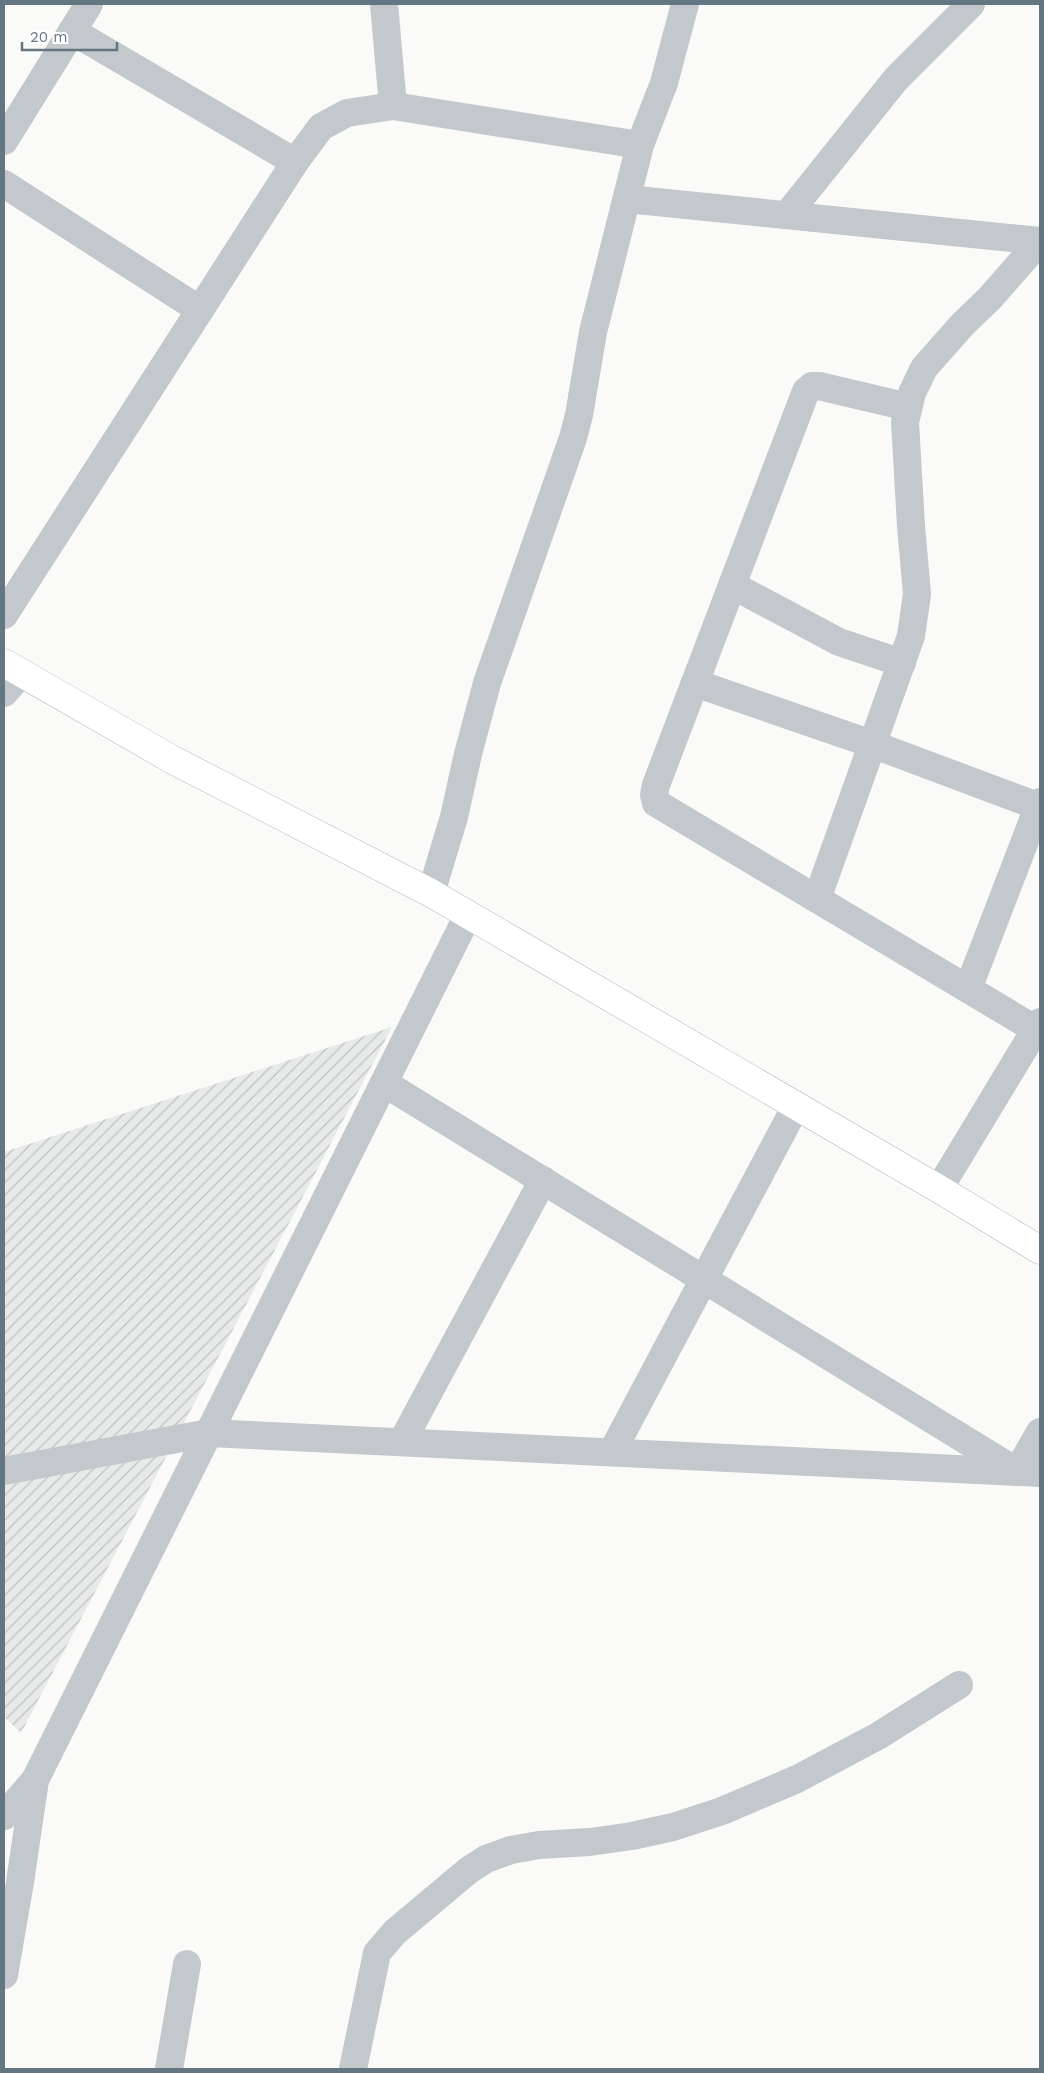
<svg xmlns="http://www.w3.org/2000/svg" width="1044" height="2073" font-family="'Work Sans',sans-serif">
	<defs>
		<pattern id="industrial-furrows" width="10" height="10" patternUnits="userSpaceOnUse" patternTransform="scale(1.25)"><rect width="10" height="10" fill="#e8e9e9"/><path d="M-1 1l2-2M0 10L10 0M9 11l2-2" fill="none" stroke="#c0c1c2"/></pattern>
	</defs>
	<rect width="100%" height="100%" fill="#fafaf8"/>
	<polygon fill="url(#industrial-furrows)" points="392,1027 21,1733 4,1717 4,1152"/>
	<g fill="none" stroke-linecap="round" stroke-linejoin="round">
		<g stroke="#b5babe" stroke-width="29">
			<polyline id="major" points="4,663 173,760 431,893 939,1189 1040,1250"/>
		</g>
		<g stroke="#c3c8cc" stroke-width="28">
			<polyline points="384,4 393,106"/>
			<polyline points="72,31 295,162"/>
			<polyline points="4,141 89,4"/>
			<polyline points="4,184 200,310"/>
			<polyline points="627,199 1040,241"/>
			<polyline points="787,215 896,79 971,4"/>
			<polyline points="908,407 819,386 812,386 806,391 656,785 654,795 656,803 1040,1032"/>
			<polyline points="732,585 839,642 902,663"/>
			<polyline points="4,615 295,162 321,127 347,113 393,106 640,145"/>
			<polyline points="695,683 872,744 1040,807"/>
			<polyline points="4,693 22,673"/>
			<polyline points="431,893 454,817 468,754 487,683 573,438 579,415 593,332 640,145 664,83 685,4"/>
			<polyline points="817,899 911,636 917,594 911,526 905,422 912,393 924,368 962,325 990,298 1040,241"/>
			<polyline points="968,989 1040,802"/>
			<polyline points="384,1083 1016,1471"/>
			<polyline points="939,1189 1040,1022"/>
			<polyline points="402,1442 543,1180"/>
			<polyline points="612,1452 796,1106"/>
			<polyline points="4,1471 209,1433 1040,1473"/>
			<polyline points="1017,1472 1040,1432"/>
			<polyline points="4,1816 35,1780 468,915"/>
			<polyline points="4,1975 20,1882 35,1780"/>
			<polyline points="169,2069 187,1964"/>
			<polyline points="353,2069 377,1953 395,1932 469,1870 486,1859 511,1850 539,1845 590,1842 632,1836 673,1827 722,1811 797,1779 878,1736 959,1685"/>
		</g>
		<use href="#major" stroke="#fff" stroke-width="28"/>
	</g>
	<rect width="1044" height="2073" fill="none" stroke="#657683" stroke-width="10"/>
	<path d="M22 42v8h95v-8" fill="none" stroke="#657683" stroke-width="2.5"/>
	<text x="30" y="42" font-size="15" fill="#657683" stroke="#ffffff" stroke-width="4" paint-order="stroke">20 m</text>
</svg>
